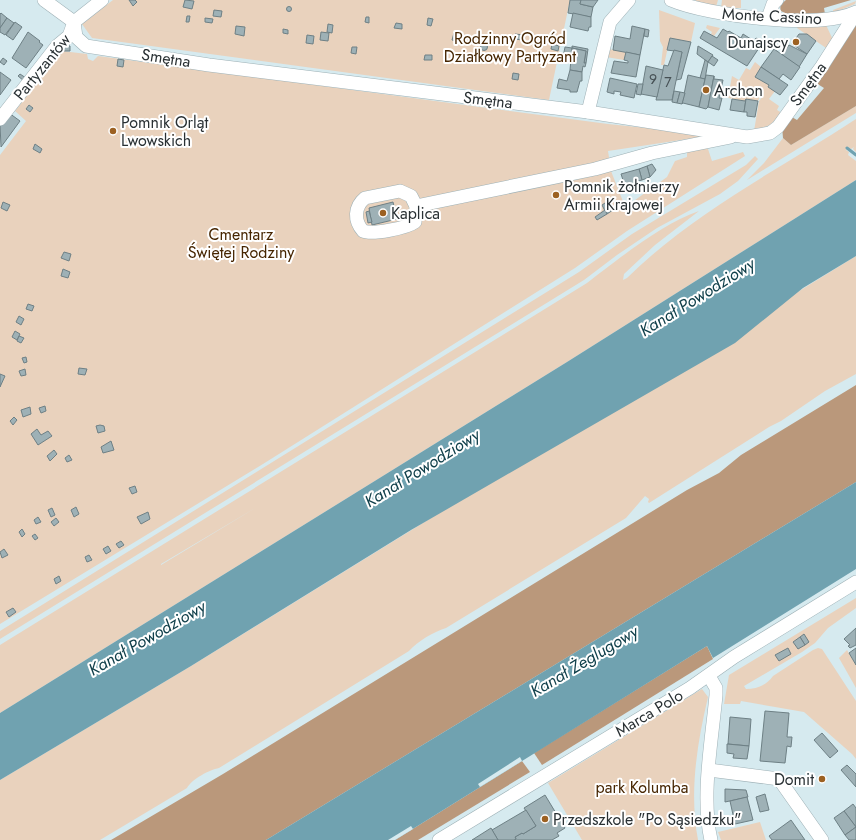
<svg xmlns="http://www.w3.org/2000/svg" width="856" height="840" font-family="Jost,sans-serif">
	<rect width="100%" height="100%" fill="#d6eaef"/>
	<g fill="#e9d2bd" fill-rule="evenodd">
		<polygon points="113,0 570,0 549,100 92,38 82,24"/>
		<polygon points="695,0 718,0 716,7 698,3"/>
		<polygon points="722,0 741,0 741,8 721,8"/>
		<polygon points="856,1 855,4 833,13 833,10"/>
		<polygon points="659,10 695,23 691,42 670,38 664,65 661,65 663,47 660,41"/>
		<polygon points="707,25 720,28 714,36 711,34 712,32 706,28"/>
		<polygon points="798,25 826,25 834,42 829,50 797,28"/>
		<polygon points="608,49 626,52 624,60 606,57"/>
		<polygon points="62,51 87,54 88,59 93,61 98,56 608,124 714,135 608,151 611,171 624,204 631,203 667,177 675,161 687,157 687,150 707,146 712,161 743,152 745,156 627,231 575,268 263,464 0,624 0,155 26,121 15,111"/>
		<polygon points="755,62 761,67 755,77 769,85 775,91 769,99 779,106 777,110 782,113 770,125 754,131 759,101 763,96 761,95 758,101 745,99 745,101 728,98 732,76 739,80 746,68 750,70"/>
		<polygon points="856,106 856,113 747,180 764,163 783,138 791,145"/>
		<path d="M856,119V152L853,149L854,147L851,149L848,147L846,150L849,152L848,155L856,161V180L567,362L0,713V645L587,283C617,260 663,223 699,211L655,245L624,274L623,280L627,278C694,212 778,170 856,119ZM257,507L161,565V564Z"/>
		<polygon points="755,156 758,159 738,181 720,194 657,228 617,255 584,280 0,639 0,631 579,272 632,234 746,165"/>
		<path d="M856,256V374L825,391L781,421L769,427L649,503L648,502L649,499L645,496L626,518L446,628C433,632 418,641 409,651L219,768C209,770 192,779 187,788L100,840H0V780L191,666Z"/>
		<path d="M856,598V608L828,628L815,643L802,652L744,686L746,689C757,689 767,685 773,676L813,650L818,648L822,649L856,701V759L852,754L804,712L741,701L740,704H724L729,675Z"/>
		<polygon points="847,650 856,665 856,688 839,658"/>
		<path d="M702,689L708,697C697,744 689,792 698,840H582L548,783Z"/>
		<polygon points="760,822 766,840 721,840 718,832"/>
	</g>
	<g fill="#ba987b">
		<path d="M786,0H851L824,8L825,14H787L781,11C779,6 782,3 786,0Z"/>
		<polygon points="856,22 856,106 791,145 783,138 782,126 790,116 797,120 824,88 816,83"/>
		<polygon points="856,385 856,482 266,840 111,840 223,774 687,490 719,473 741,455"/>
		<polygon points="707,646 713,659 542,765 534,753"/>
		<polygon points="522,761 530,772 418,840 395,840"/>
	</g>
	<g fill="#70a2b0">
		<polygon points="856,180 856,256 803,288 735,343 411,530 191,666 0,780 0,713 567,362"/>
		<polygon points="856,482 856,569 713,658 707,646 395,840 266,840"/>
	</g>
	<g fill="#d6eaef">
		<polygon points="520,757 522,761 480,787 478,784"/>
		<polygon points="411,826 413,829 395,840 388,840"/>
	</g>
	<g fill="none" stroke-linecap="round" stroke-linejoin="round">
		<polyline stroke="#70a2b0" stroke-width="3" points="847,148 856,155"/>
	</g>
	<g fill="#9eb1b6" stroke="#6e8085">
		<polygon points="129,0 135,0 137,2 133,6"/>
		<polygon points="185,0 194,1 192,9 183,7"/>
		<polygon points="570,0 581,0 580,4 593,7 591,17 568,13"/>
		<polygon points="581,0 598,0 593,7 580,4"/>
		<circle cx="289" cy="9" r="2.5"/>
		<polygon points="214,10 222,11 221,17 213,16"/>
		<polygon points="1,13 7,18 0,28 0,14"/>
		<polygon points="573,13 591,17 591,27 589,27 588,31 570,27"/>
		<polygon points="187,16 190,16 189,22 186,22"/>
		<polygon points="366,17 369,17 369,23 365,22"/>
		<polygon points="7,18 14,23 5,35 0,32 0,28"/>
		<polygon points="205,18 213,19 212,23 205,22"/>
		<polygon points="428,18 433,19 431,26 427,25"/>
		<polygon points="15,22 22,27 13,40 6,35"/>
		<polygon points="396,23 402,24 402,29 394,28"/>
		<polygon points="328,24 333,25 332,33 327,32"/>
		<polygon points="236,26 245,27 244,36 235,34"/>
		<polygon points="632,26 645,29 640,55 613,50 615,36 630,39"/>
		<polygon points="283,29 288,30 288,34 283,33"/>
		<polygon points="645,29 649,30 648,37 644,36"/>
		<polygon points="723,29 728,32 729,31 741,38 743,34 754,41 756,38 763,42 747,66 700,38 704,31 717,38"/>
		<polygon points="28,32 40,41 39,42 43,45 26,68 12,58"/>
		<polygon points="321,32 329,33 328,41 320,40"/>
		<polygon points="454,33 464,35 462,42 452,40"/>
		<polygon points="515,34 524,35 523,40 514,39"/>
		<polygon points="799,34 807,34 816,41 807,54 792,44"/>
		<polygon points="307,35 314,36 313,44 306,43"/>
		<polygon points="670,38 691,42 681,79 676,80 682,52 667,50"/>
		<circle cx="484" cy="47" r="3.5"/>
		<polygon points="552,44 559,46 558,51 551,49"/>
		<polygon points="64,45 70,46 70,51 64,51"/>
		<polygon points="789,45 807,54 799,67 782,55"/>
		<polygon points="572,46 588,49 586,63 584,63 586,51 572,48 572,59 563,57 565,47 572,48"/>
		<polygon points="698,46 713,55 708,62 697,54"/>
		<polygon points="352,47 357,47 356,54 351,53"/>
		<polygon points="572,48 586,51 584,63 586,63 585,67 583,66 582,72 570,70"/>
		<polygon points="774,49 800,67 791,80 783,74 779,79 761,67"/>
		<polygon points="674,50 682,52 672,100 656,100 664,65 668,66"/>
		<polygon points="626,52 640,55 636,77 611,73 614,61 628,63 628,61 624,60"/>
		<polygon points="425,55 432,55 432,60 424,60"/>
		<polygon points="482,55 486,56 486,59 482,59"/>
		<polygon points="712,56 718,60 714,66 708,62"/>
		<polygon points="561,57 567,58 566,63 560,61"/>
		<polygon points="3,58 7,61 4,65 0,62"/>
		<polygon points="118,59 124,60 123,67 117,66"/>
		<polygon points="705,60 708,62 705,79 700,78"/>
		<polygon points="646,66 663,70 657,97 641,94"/>
		<polygon points="761,67 788,85 780,95 768,87 769,85 755,77"/>
		<polygon points="570,70 582,72 582,81 580,81 577,92 570,92 570,90 557,88 559,79 567,81"/>
		<polygon points="0,72 11,80 0,95"/>
		<polygon points="513,73 519,74 518,80 512,79"/>
		<polygon points="20,74 26,78 24,81 18,76"/>
		<polygon points="688,75 705,79 699,107 683,103 682,104"/>
		<polygon points="706,75 714,76 708,107 706,109 699,107"/>
		<polygon points="714,76 714,79 723,80 719,98 722,98 719,110 708,107"/>
		<polygon points="610,78 637,84 634,98 620,95 621,92 614,91 614,94 607,92"/>
		<polygon points="638,84 643,84 641,95 636,94"/>
		<polygon points="674,91 680,92 677,103 672,102"/>
		<polygon points="680,92 685,93 682,104 677,103"/>
		<polygon points="732,99 745,101 746,99 744,112 730,110"/>
		<polygon points="746,99 758,101 755,117 747,116 747,112 744,112"/>
		<polygon points="29,105 33,108 30,112 26,109"/>
		<polygon points="9,113 20,121 1,147 0,124"/>
		<polygon points="35,144 42,149 40,153 33,149"/>
		<polygon points="652,164 656,170 650,177 647,166"/>
		<polygon points="647,166 650,177 642,180 639,169"/>
		<polygon points="639,169 642,180 638,181 639,185 626,189 621,174"/>
		<polygon points="608,201 611,207 605,211 602,205"/>
		<polygon points="3,202 10,205 7,211 1,208"/>
		<polygon points="393,202 397,219 372,225 369,208"/>
		<polygon points="611,207 613,210 607,214 605,211"/>
		<polygon points="605,210 607,214 597,220 595,217"/>
		<polygon points="369,211 372,222 368,223 366,212"/>
		<polygon points="64,252 71,254 69,261 61,258"/>
		<polygon points="63,269 70,272 68,278 61,276"/>
		<polygon points="28,304 34,306 32,311 26,309"/>
		<polygon points="19,316 24,319 21,325 16,322"/>
		<polygon points="15,331 20,334 17,340 12,337"/>
		<polygon points="19,336 24,338 21,343 17,341"/>
		<polygon points="26,357 27,362 24,363 22,358"/>
		<polygon points="79,368 87,369 85,375 78,374"/>
		<polygon points="25,369 26,375 21,376 19,371"/>
		<polygon points="0,374 5,376 0,387"/>
		<polygon points="45,406 46,411 41,413 39,408"/>
		<polygon points="30,407 31,414 23,417 21,410"/>
		<polygon points="14,417 17,420 13,425 10,421"/>
		<polygon points="100,425 104,426 105,431 98,433 96,426"/>
		<polygon points="37,429 41,435 48,431 52,436 38,445 31,434"/>
		<polygon points="111,441 114,450 103,453 101,447"/>
		<polygon points="54,450 57,454 50,461 47,456"/>
		<polygon points="69,455 72,460 67,462 65,458"/>
		<polygon points="135,486 137,492 132,494 129,488"/>
		<polygon points="76,507 79,514 74,517 71,510"/>
		<polygon points="52,508 55,515 51,517 48,510"/>
		<polygon points="148,512 150,519 141,524 137,517"/>
		<polygon points="38,517 41,522 36,524 34,520"/>
		<polygon points="56,518 59,522 54,526 51,522"/>
		<polygon points="22,529 25,534 22,537 19,532"/>
		<polygon points="35,534 38,538 35,540 32,536"/>
		<polygon points="121,541 124,545 119,548 116,544"/>
		<polygon points="108,546 111,551 106,554 103,549"/>
		<polygon points="4,549 8,555 2,558 0,552"/>
		<polygon points="89,555 92,560 87,562 85,557"/>
		<polygon points="59,576 61,581 56,584 54,579"/>
		<polygon points="13,608 16,612 9,617 6,612"/>
		<polygon points="856,628 856,645 850,648 848,646 850,645 844,639"/>
		<polygon points="804,634 809,642 805,645 800,637"/>
		<polygon points="800,637 805,645 798,649 793,642"/>
		<polygon points="788,648 791,654 779,661 775,655"/>
		<polygon points="856,648 856,665 849,653"/>
		<polygon points="765,711 789,713 787,737 792,737 791,747 787,746 785,763 760,761"/>
		<polygon points="730,717 751,719 749,746 728,744"/>
		<polygon points="822,733 838,751 830,758 814,740"/>
		<polygon points="727,744 749,746 747,759 733,758 734,754 727,753"/>
		<polygon points="847,765 856,774 856,787 841,770"/>
		<polygon points="725,789 746,790 748,797 725,802"/>
		<polygon points="765,794 769,810 760,812 756,797"/>
		<polygon points="545,795 565,828 557,833 559,836 552,840 514,840 516,839 515,837 522,833 523,834 536,826 524,808"/>
		<polygon points="747,797 753,820 735,824 730,801"/>
		<polygon points="853,804 856,808 856,827 844,811"/>
		<polygon points="526,810 536,826 523,834 522,833 515,837 516,839 514,840 498,840 492,830"/>
		<polygon points="844,811 856,827 845,835 834,818"/>
		<polygon points="791,820 805,840 772,840 769,836"/>
		<polygon points="856,827 856,840 849,840 845,835"/>
		<polygon points="491,828 498,840 472,840"/>
	</g>
	<g fill="none" stroke-linecap="round" stroke-linejoin="round">
		<g stroke="#9eb1b6" stroke-width="14">
			<g id="minor">
				<polyline points="44,0 74,22"/>
				<path d="M671,0C709,16 819,30 856,12"/>
				<polyline points="768,18 773,4 777,0"/>
				<polyline points="74,22 76,37 86,46 209,65 588,112 747,137 770,133 778,127 822,66 856,13"/>
				<polyline points="588,112 610,22 629,0"/>
				<polyline points="0,119 57,46 69,36 74,22 102,0"/>
				<path d="M400,191L411,196L416,206L415,222C407,228 372,235 363,231C354,221 354,207 365,198Z"/>
				<polyline points="416,206 595,169 652,153 731,137"/>
				<path d="M709,676L716,688V695C712,740 701,796 711,840"/>
				<polyline points="709,770 779,779 822,840"/>
				<polyline points="439,840 690,688 734,657 856,582"/>
			</g>
		</g>
		<use href="#minor" stroke="#fff" stroke-width="13"/>
	</g>
	<g fill="#9c6122" stroke="#fff" stroke-width="1.5">
		<circle cx="796" cy="42" r="4"/>
		<circle cx="706" cy="90" r="4"/>
		<circle cx="113" cy="131" r="4"/>
		<circle cx="556" cy="195" r="4"/>
		<circle cx="383" cy="213" r="4"/>
		<circle cx="822" cy="779" r="4"/>
		<circle cx="545" cy="819" r="4"/>
	</g>
	<g text-anchor="middle" dominant-baseline="central" stroke-width="4" stroke-linejoin="round" paint-order="stroke">
		<g font-size="14" fill="#465054">
			<text x="653" y="79">9</text>
			<text x="668" y="82">7</text>
		</g>
		<g font-size="16" fill="#293033" stroke="#fff">
			<text transform="translate(772 16) rotate(3)">Monte Cassino</text>
			<text transform="translate(166 58) rotate(9)">Smętna</text>
			<text transform="translate(42 67) rotate(-51)">Partyzantów</text>
			<text transform="translate(808 84) rotate(-54)">Smętna</text>
			<text transform="translate(488 100) rotate(7)">Smętna</text>
			<text transform="translate(649 713) rotate(-31)">Marca Polo</text>
		</g>
		<g font-size="16" fill="#462500" stroke="#fff">
			<text x="510" y="38">Rodzinny Ogród<tspan x="510" dy="18">Działkowy Partyzant</tspan></text>
			<text x="241" y="234">Cmentarz<tspan x="241" dy="18">Świętej Rodziny</tspan></text>
			<text x="642" y="787">park Kolumba</text>
		</g>
		<g font-size="16" fill="#293033" stroke="#fff" text-anchor="start">
			<text x="788" y="42" text-anchor="end">Dunajscy</text>
			<text x="714" y="90">Archon</text>
			<text x="121" y="122">Pomnik Orląt<tspan x="121" dy="18">Lwowskich</tspan></text>
			<text x="564" y="186">Pomnik żołnierzy<tspan x="564" dy="18">Armii Krajowej</tspan></text>
			<text x="391" y="213">Kaplica</text>
			<text x="814" y="779" text-anchor="end">Domit</text>
			<text x="553" y="819">Przedszkole "Po Sąsiedzku"</text>
		</g>
		<g font-size="17" font-style="italic" fill="#11404b" stroke="#fff">
			<text transform="translate(697 297) rotate(-32)">Kanał Powodziowy</text>
			<text transform="translate(422 468) rotate(-32)">Kanał Powodziowy</text>
			<text transform="translate(147 638) rotate(-30)">Kanał Powodziowy</text>
			<text transform="translate(584 661) rotate(-31)">Kanał Żeglugowy</text>
		</g>
	</g>
</svg>
